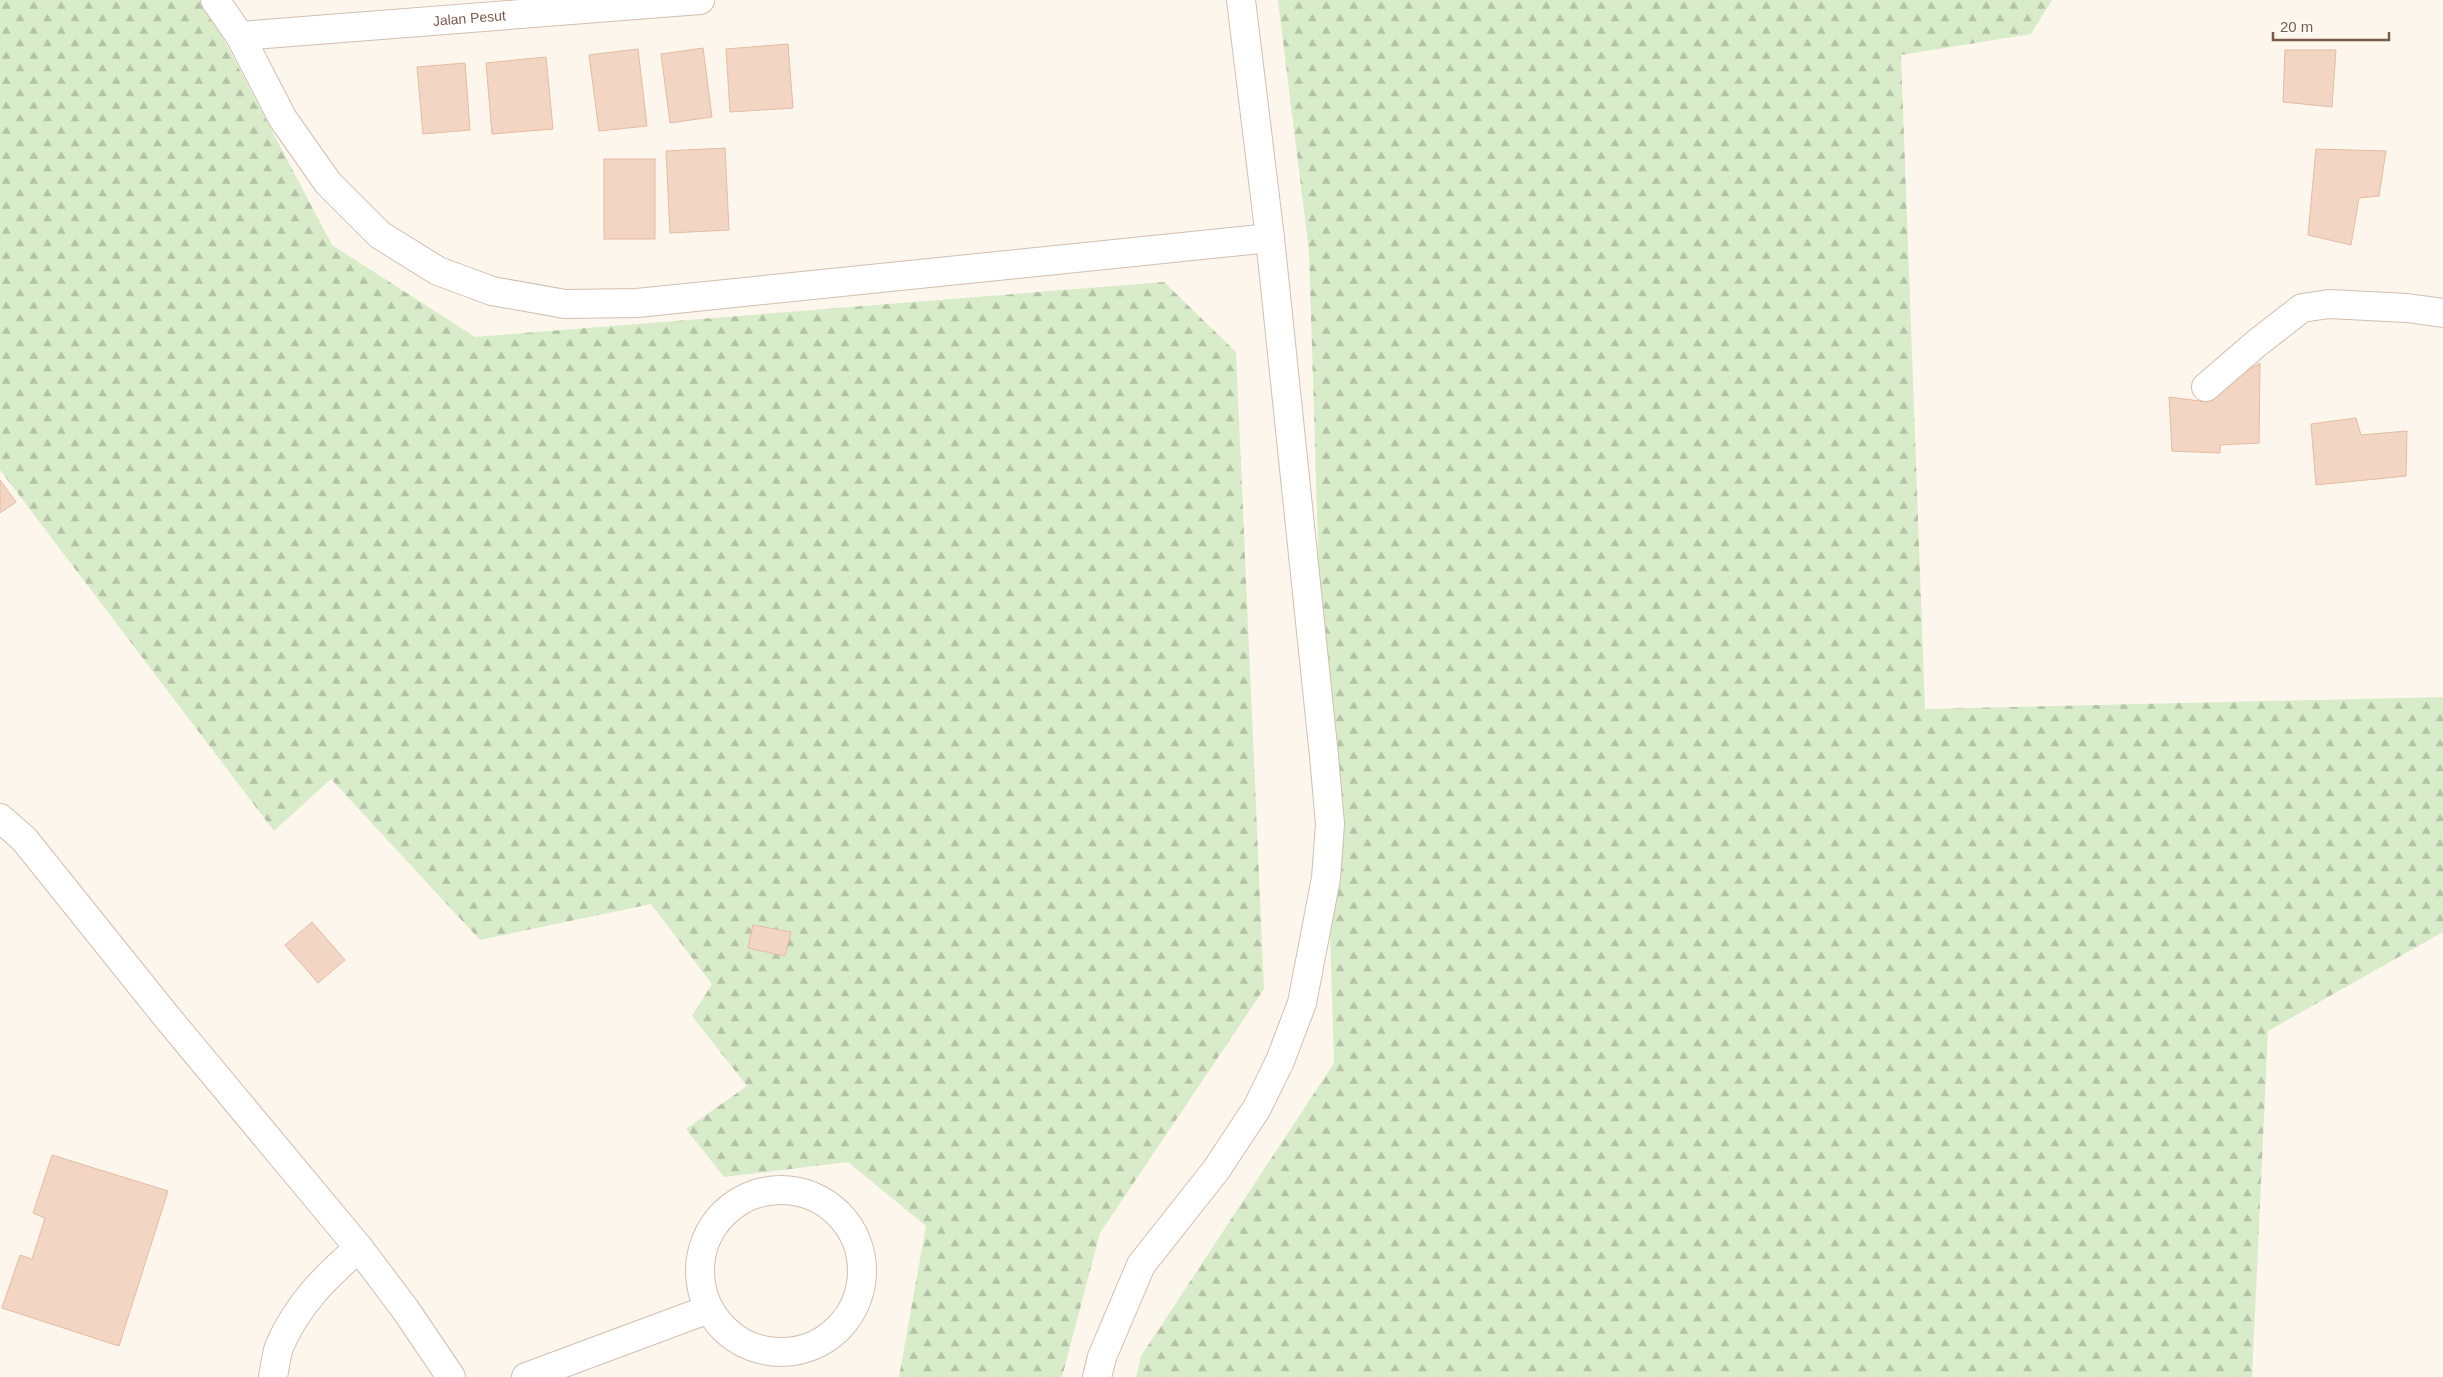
<svg xmlns="http://www.w3.org/2000/svg" width="2443" height="1377" font-family="Arial,sans-serif">
	<defs>
		<pattern id="forest-firs" width="22" height="20" patternUnits="userSpaceOnUse" patternTransform="scale(1.25)"><rect width="22" height="20" fill="#d8ecc9"/><path d="M5 1l3.5 6h-7zM16 11l3.5 6h-7z" fill="#b4c2a5"/></pattern>
	</defs>
	<rect width="100%" height="100%" fill="#fdf6ec"/>
	<g fill="url(#forest-firs)">
		<polygon points="0,0 203,0 332,245 475,337 1164,282 1236,352 1264,989 1100,1233 1062,1377 899,1377 926,1226 848,1162 724,1177 686,1129 747,1086 692,1016 712,984 651,904 480,940 331,779 274,831 0,470"/>
		<polygon points="1278,0 2052,0 2031,34 1901,55 1925,709 2443,697 2443,932 2268,1031 2252,1377 1136,1377 1141,1356 1334,1063 1309,252"/>
	</g>
	<g fill="#f3d5c3" stroke="#e6bba3">
		<polygon points="788,44 793,108 730,112 726,49"/>
		<polygon points="703,48 712,117 670,123 661,54"/>
		<polygon points="638,49 647,126 599,131 589,55"/>
		<polygon points="2285,50 2336,50 2332,107 2283,102"/>
		<polygon points="546,57 553,129 492,134 486,63"/>
		<polygon points="465,63 470,130 423,134 417,67"/>
		<polygon points="725,148 729,230 670,233 666,151"/>
		<polygon points="2316,149 2386,151 2379,196 2359,198 2351,245 2308,235"/>
		<rect x="604" y="159" width="51" height="80"/>
		<polygon points="2260,363 2259,443 2220,445 2220,453 2172,451 2169,397 2208,402 2224,385"/>
		<polygon points="2356,418 2361,435 2407,431 2406,476 2316,485 2311,424"/>
		<polygon points="0,480 16,502 0,513"/>
		<polygon points="312,922 345,960 318,983 285,945"/>
		<polygon points="753,925 791,932 785,956 748,948"/>
		<polygon points="52,1155 168,1191 119,1346 2,1308 20,1255 32,1259 45,1218 33,1213"/>
	</g>
	<g fill="none" stroke-linecap="round" stroke-linejoin="round">
		<g stroke="#d1beb0" stroke-width="30">
			<g id="street">
				<polyline points="215,0 240,36 283,119 328,183 380,235 438,271 492,291 565,304 637,303 1270,238"/>
				<path id="s1" d="M240,36L700,0"/>
				<polyline points="2206,387 2257,343 2302,308 2329,304 2407,308 2443,313"/>
				<polyline points="0,818 24,839 166,1016 359,1248 405,1309 451,1377"/>
				<circle cx="781" cy="1271" r="81"/>
				<path d="M273,1377C275,1367 276,1356 279,1347C297,1305 325,1277 359,1248"/>
				<polyline points="526,1377 709,1309"/>
				<polyline points="1097,1377 1102,1357 1141,1265 1216,1170 1257,1108 1280,1061 1302,1003 1326,878 1330,824 1324,756 1270,238 1241,0"/>
			</g>
		</g>
		<use href="#street" stroke="#fff" stroke-width="28"/>
	</g>
	<g text-anchor="middle" dominant-baseline="central" stroke-width="4" stroke-linejoin="round" paint-order="stroke">
		<g font-size="14" fill="#7a5c4d" stroke="#fffaf3">
			<text stroke="none"><textPath href="#s1" startOffset="230">Jalan Pesut</textPath></text>
		</g>
	</g>
	<path d="M2273 32v8h116v-8" fill="none" stroke="#7a5c4d" stroke-width="2.5"/>
	<text x="2280" y="32" font-size="15" fill="#7a5c4d" stroke="#fffaf3" stroke-width="4" paint-order="stroke">20 m</text>
</svg>
